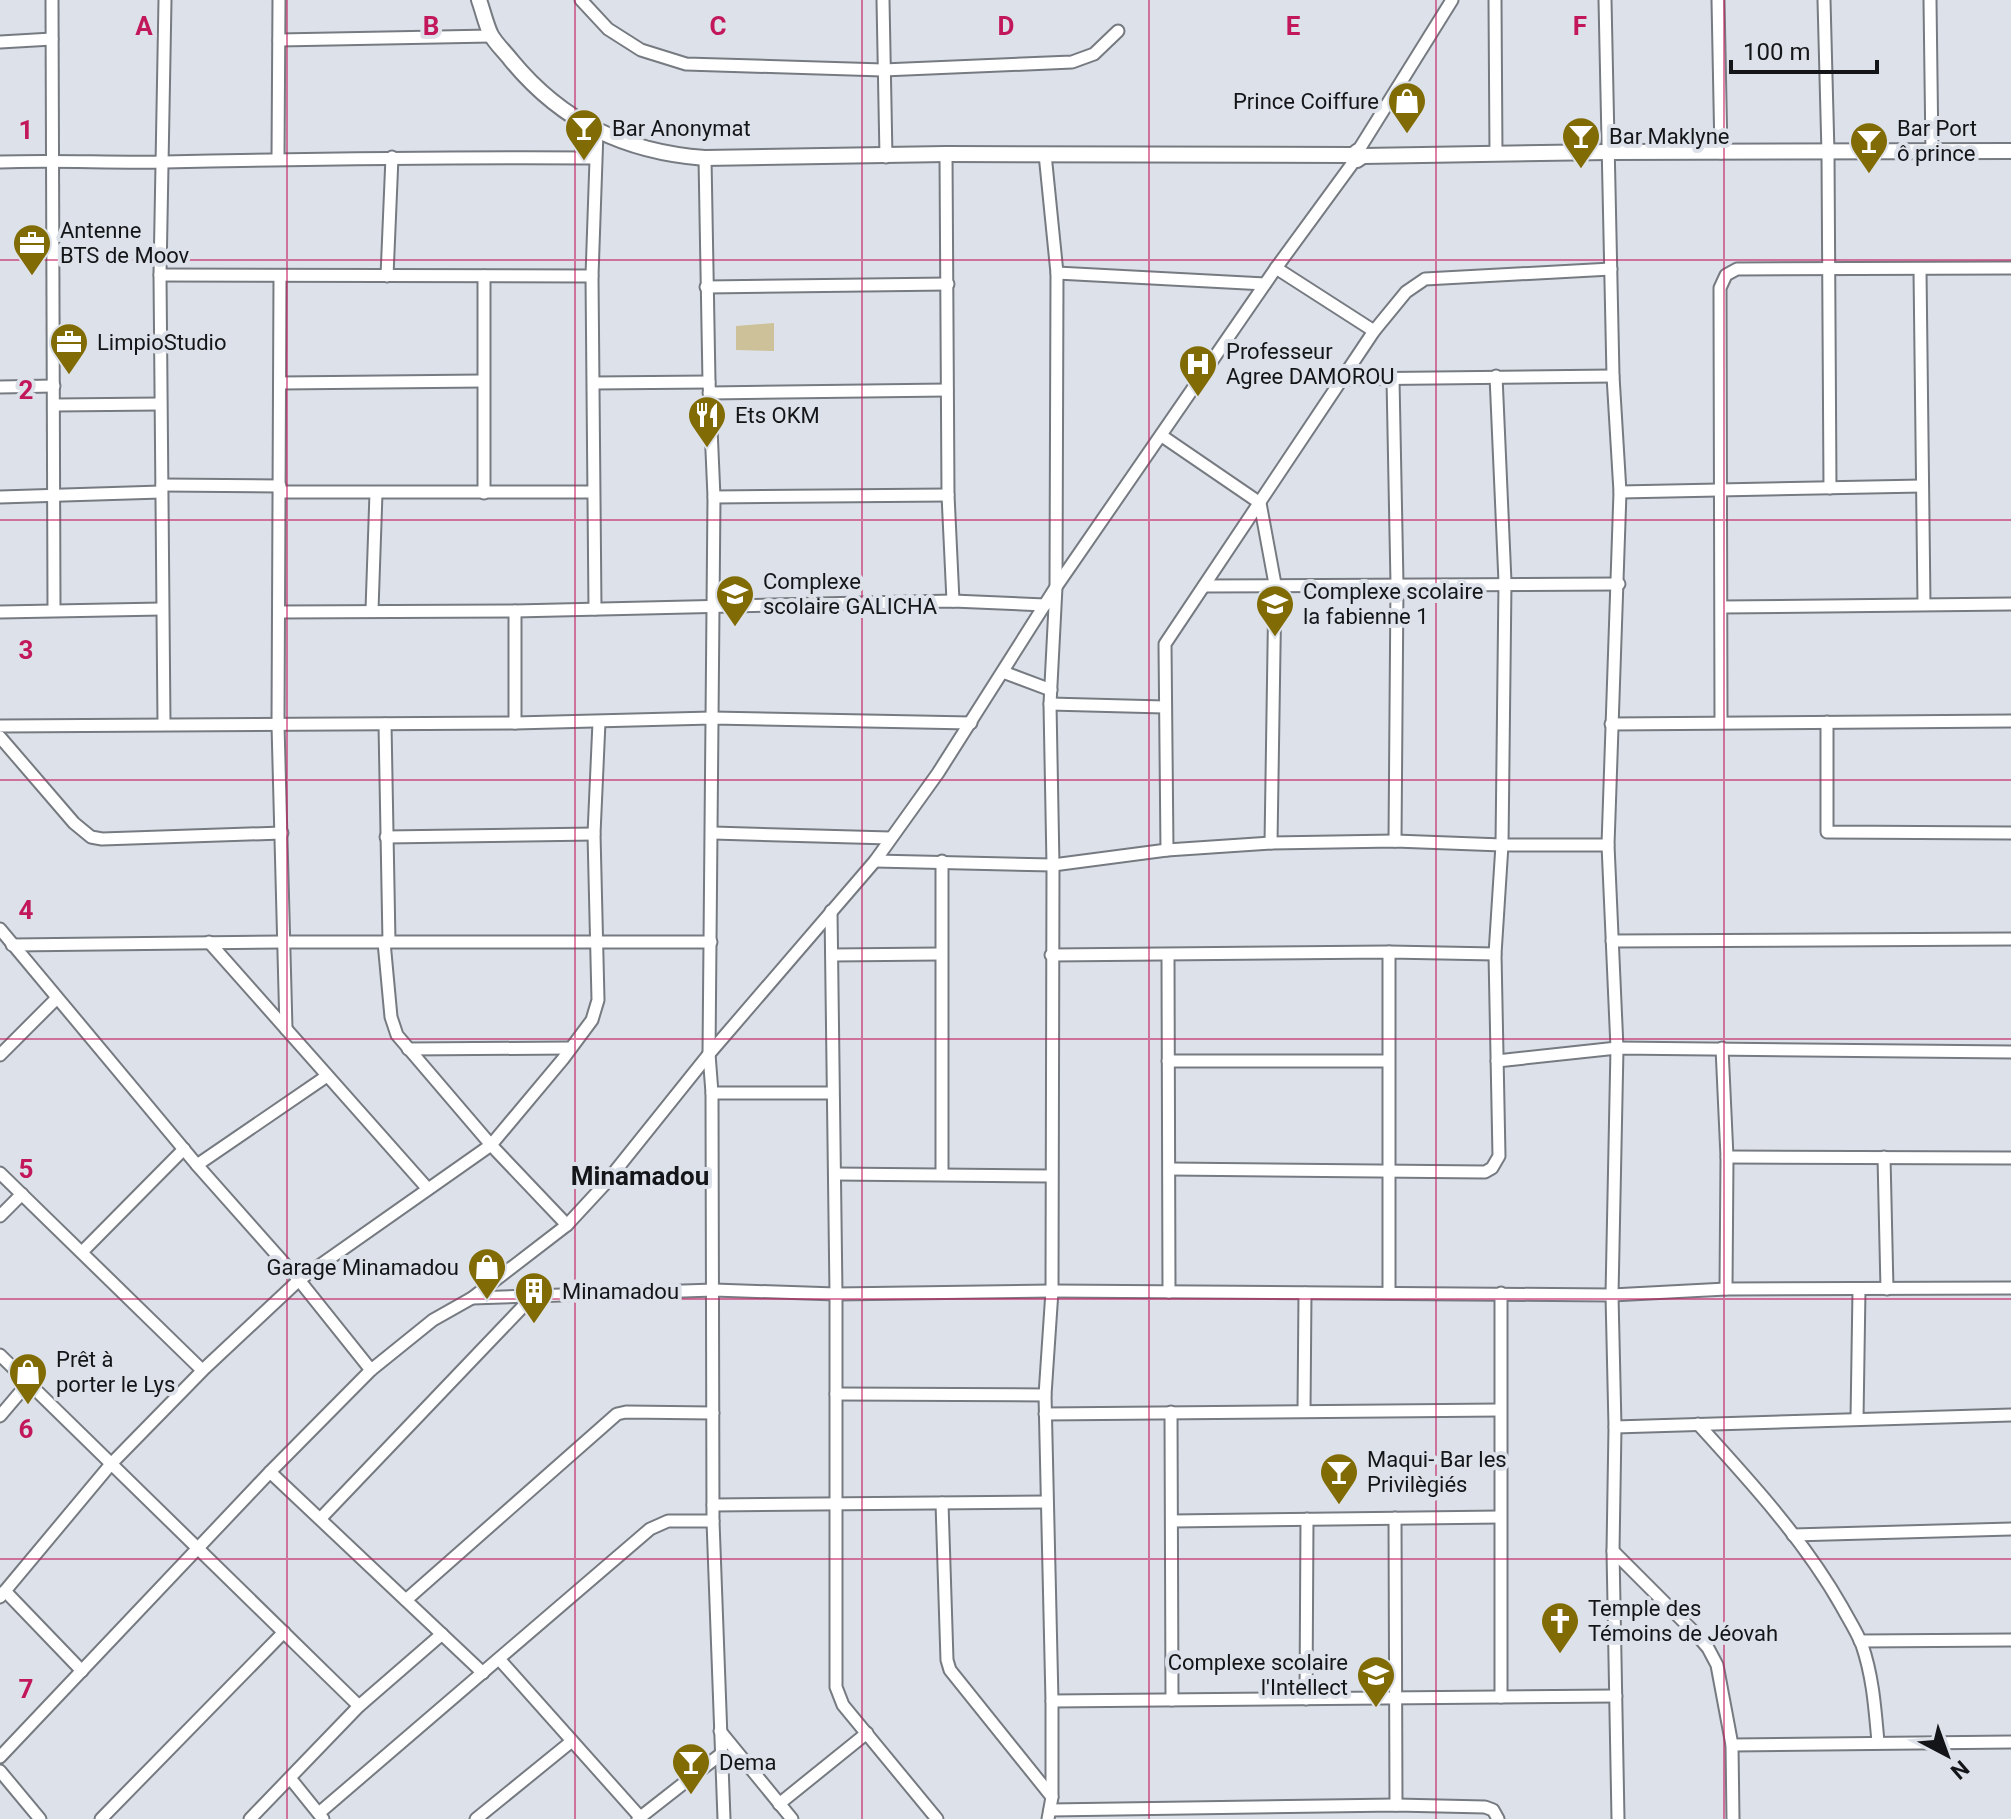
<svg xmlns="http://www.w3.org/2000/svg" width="2011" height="1819" font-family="Roboto,sans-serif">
	<rect width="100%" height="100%" fill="#dde1e9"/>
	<polygon fill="#cdc199" points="774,323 774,351 736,350 736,326"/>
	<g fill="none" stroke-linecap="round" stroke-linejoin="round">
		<g stroke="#767a81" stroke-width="15">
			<g id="minor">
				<polyline points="52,0 54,609"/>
				<polyline points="581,0 608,29 641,50 686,64 883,70 1072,62 1094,54 1118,31"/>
				<polyline points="883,0 886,157"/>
				<polyline points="1495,0 1496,154"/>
				<polyline points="1605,0 1613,376 1620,492 1608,845 1617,1048 1612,1295 1615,1427 1613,1551 1618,1819"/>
				<polyline points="1718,0 1721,153"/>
				<polyline points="1824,0 1828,153 1830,488"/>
				<polyline points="1930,0 1932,153"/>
				<polyline points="279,40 491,36"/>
				<polyline points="0,42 52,39"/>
				<polyline points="1358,151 1452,0"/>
				<polyline points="946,154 948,495 953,601"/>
				<polyline points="1045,154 1057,273 1056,587 1050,704 1053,865 1052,1291 1045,1395 1052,1701 1052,1797 1048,1819"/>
				<polyline points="278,158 279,0"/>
				<polyline points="705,158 709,382 714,497 709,1054 712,1093 713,1521 724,1819"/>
				<path d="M0,162C55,160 109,163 164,162C308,159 451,157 595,158"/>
				<polyline points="1276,268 1374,331"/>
				<polyline points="1920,270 1924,604"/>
				<polyline points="1057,273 1265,284"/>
				<polyline points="160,275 592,276"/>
				<polyline points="387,276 392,157"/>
				<polyline points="280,277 278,725 286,1029"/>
				<polyline points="706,287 948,284"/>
				<polyline points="1342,379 1613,376"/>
				<polyline points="1393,379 1397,584 1395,841"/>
				<polyline points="281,383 483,381"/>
				<polyline points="594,383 709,382"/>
				<polyline points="0,387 54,386"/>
				<polyline points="709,393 947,390"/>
				<polyline points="55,405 160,404"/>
				<polyline points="1162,436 1260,503 1275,584 1271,843"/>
				<polyline points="162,485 280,486"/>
				<polyline points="280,492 593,492"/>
				<polyline points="1620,492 1922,486"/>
				<polyline points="484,493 484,276"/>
				<polyline points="0,497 161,492"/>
				<polyline points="714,497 948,495"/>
				<polyline points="1204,586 1619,584"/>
				<polyline points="1722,607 2011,604"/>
				<polyline points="595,609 592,276 597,131"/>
				<polyline points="372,610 376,493"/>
				<polyline points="515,611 515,723"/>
				<polyline points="0,612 162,609"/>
				<polyline points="279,612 515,611 953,601 1045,605"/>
				<polyline points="1003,672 1051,690"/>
				<polyline points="1050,704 1164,707"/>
				<polyline points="1721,721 1720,288 1726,275 1737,269 2011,268"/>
				<polyline points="1827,722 1827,832 2011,833"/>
				<polyline points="164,724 160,275 165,0"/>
				<polyline points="385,724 389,942"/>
				<polyline points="1611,724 2011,721"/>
				<polyline points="0,726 515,723 712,718 971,723"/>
				<polyline points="0,737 74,823 91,837 102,839 282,833"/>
				<polyline points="713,833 890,838"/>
				<polyline points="386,837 594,834"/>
				<polyline points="1167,850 1165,644 1374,331 1406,292 1425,279 1611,269"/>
				<polyline points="875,861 1053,865 1167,850 1271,843 1395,841 1502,845 1608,845"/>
				<polyline points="831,911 836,1294 836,1687 843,1705 937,1819"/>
				<polyline points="0,929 197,1165 299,1280 371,1370"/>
				<polyline points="1612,941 2011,939"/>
				<polyline points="209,942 428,1189"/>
				<polyline points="384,942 391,1017 397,1035 491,1145 567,1225"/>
				<polyline points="12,945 283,942 711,942"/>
				<polyline points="832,955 940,954"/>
				<polyline points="1051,955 1389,952 1495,954"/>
				<polyline points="1168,955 1169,1292"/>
				<polyline points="1722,1048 1727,1157 1726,1289"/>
				<polyline points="408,1049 571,1048"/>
				<polyline points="0,1055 56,999"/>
				<polyline points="1168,1061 1387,1061"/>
				<polyline points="1497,1061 1617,1048 2011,1052"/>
				<polyline points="712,1093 832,1093"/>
				<polyline points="1727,1157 2011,1158"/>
				<polyline points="1884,1157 1887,1289"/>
				<polyline points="197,1165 327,1076"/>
				<polyline points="1170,1169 1485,1172 1492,1168 1499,1156 1495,954 1502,845 1505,582 1496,376"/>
				<polyline points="0,1173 202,1370"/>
				<polyline points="942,1173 942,861"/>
				<polyline points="835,1174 1051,1176"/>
				<polyline points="0,1216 22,1194"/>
				<polyline points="82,1252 184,1149"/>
				<polyline points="1389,1293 1389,952"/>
				<polyline points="472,1298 714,1290 836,1294 1052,1291 1612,1295 1726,1289 2011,1288"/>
				<polyline points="0,1355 359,1706"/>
				<polyline points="836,1394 1045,1395"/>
				<polyline points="1304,1411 1305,1293"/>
				<polyline points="1171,1412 1172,1700"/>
				<polyline points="1045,1414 1500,1410"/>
				<polyline points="0,1416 28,1383"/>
				<polyline points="1857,1419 1859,1290"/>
				<path d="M1698,1424C1750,1481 1804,1540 1842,1607C1849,1620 1857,1632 1862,1645C1873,1677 1875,1709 1878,1742"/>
				<polyline points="1615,1427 2011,1415"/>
				<polyline points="270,1472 483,1673"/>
				<polyline points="942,1503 947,1660 950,1670 1052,1797"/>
				<polyline points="713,1505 1045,1502"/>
				<polyline points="321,1518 534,1295"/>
				<polyline points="1395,1518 1396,1805"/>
				<polyline points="1172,1521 1500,1517"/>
				<polyline points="1793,1535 2011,1529"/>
				<polyline points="1613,1551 1696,1634 1708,1648 1717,1665 1732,1745 1733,1819"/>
				<polyline points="5,1591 82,1671"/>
				<polyline points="0,1597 111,1464 205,1368 299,1280 491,1145 563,1059 592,1020 598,1000 594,834 599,722"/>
				<polyline points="406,1600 617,1414 626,1412 713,1413"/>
				<polyline points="1860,1641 2011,1640"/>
				<polyline points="499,1659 640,1817"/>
				<polyline points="1501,1697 1501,1293"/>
				<polyline points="1306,1699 1307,1519"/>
				<polyline points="1052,1701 1616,1696"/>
				<polyline points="720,1731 792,1819"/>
				<polyline points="1732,1745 2011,1742"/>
				<polyline points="0,1757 270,1472 371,1370 433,1320 472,1298 567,1225 604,1185 709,1054 875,861 938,773 1056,587 1276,268 1355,160"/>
				<polyline points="0,1771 40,1819"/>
				<polyline points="290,1778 323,1819"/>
				<polyline points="779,1804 867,1733"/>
				<polyline points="1050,1810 1396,1805 1485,1807 1493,1810 1498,1819"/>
				<polyline points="319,1813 650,1529 668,1521 713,1521"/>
				<polyline points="101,1819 284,1632"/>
				<polyline points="250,1819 359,1706 442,1634"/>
				<polyline points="476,1819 572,1741"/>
				<polyline points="638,1819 721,1754"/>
			</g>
		</g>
		<g stroke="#767a81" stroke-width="18">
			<g id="tertiary">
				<path d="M479,0C483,11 486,25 491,35C496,44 505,52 511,60C562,122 625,152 705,158L946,154L1353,155L1358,151L1363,156L1357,160L1353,155"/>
				<polyline points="1363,156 1607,152 2011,151"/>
			</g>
		</g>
		<use href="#minor" stroke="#fff" stroke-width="11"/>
		<use href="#tertiary" stroke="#fff" stroke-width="14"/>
	</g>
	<path fill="none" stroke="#c2185b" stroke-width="2" stroke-opacity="0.55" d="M287,0V1819M575,0V1819M862,0V1819M1149,0V1819M1436,0V1819M1724,0V1819M0,260H2011M0,520H2011M0,780H2011M0,1039H2011M0,1299H2011M0,1559H2011"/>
	<defs>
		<g id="shop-pin" transform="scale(2)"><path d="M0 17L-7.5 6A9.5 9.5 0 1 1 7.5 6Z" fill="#816b04" stroke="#dde1e9"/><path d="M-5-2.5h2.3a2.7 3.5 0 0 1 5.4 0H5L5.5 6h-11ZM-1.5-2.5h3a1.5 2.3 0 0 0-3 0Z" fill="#fff"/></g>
		<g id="bar-pin" transform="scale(2)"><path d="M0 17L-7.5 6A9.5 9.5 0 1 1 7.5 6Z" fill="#816b04" stroke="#dde1e9"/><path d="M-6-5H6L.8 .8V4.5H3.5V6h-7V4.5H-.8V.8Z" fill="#fff"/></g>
		<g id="office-pin" transform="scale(2)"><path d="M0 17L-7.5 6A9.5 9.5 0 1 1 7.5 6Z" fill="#816b04" stroke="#dde1e9"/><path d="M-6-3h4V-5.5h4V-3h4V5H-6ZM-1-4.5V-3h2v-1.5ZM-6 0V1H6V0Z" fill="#fff"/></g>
		<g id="hospital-pin" transform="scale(2)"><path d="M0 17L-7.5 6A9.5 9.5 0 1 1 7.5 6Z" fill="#816b04" stroke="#dde1e9"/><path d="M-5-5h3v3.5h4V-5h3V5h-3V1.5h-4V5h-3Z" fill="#fff"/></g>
		<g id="restaurant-pin" transform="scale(2)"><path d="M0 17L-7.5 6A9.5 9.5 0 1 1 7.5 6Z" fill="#816b04" stroke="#dde1e9"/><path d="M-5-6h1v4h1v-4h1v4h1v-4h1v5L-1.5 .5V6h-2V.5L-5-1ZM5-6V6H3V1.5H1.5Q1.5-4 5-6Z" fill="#fff"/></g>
		<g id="school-pin" transform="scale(2)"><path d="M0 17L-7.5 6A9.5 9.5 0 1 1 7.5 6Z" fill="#816b04" stroke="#dde1e9"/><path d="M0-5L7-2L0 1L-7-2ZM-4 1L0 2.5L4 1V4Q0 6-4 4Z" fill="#fff"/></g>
		<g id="building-pin" transform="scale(2)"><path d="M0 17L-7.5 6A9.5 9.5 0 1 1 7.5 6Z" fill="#816b04" stroke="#dde1e9"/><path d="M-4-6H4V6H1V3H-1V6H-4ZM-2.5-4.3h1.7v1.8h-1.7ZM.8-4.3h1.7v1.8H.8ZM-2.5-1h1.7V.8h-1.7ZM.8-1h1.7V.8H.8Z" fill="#fff"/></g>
		<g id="church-pin" transform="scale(2)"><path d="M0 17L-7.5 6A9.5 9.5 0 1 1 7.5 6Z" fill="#816b04" stroke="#dde1e9"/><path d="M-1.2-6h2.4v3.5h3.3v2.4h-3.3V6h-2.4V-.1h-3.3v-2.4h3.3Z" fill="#fff"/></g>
	</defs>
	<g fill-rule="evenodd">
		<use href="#shop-pin" x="1407" y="101"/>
		<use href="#bar-pin" x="584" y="128"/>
		<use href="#bar-pin" x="1581" y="136"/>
		<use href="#bar-pin" x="1869" y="141"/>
		<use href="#office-pin" x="32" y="243"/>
		<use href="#office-pin" x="69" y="342"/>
		<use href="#hospital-pin" x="1198" y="364"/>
		<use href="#restaurant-pin" x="707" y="415"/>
		<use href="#school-pin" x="735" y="594"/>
		<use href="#school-pin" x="1275" y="604"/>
		<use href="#shop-pin" x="487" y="1267"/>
		<use href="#building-pin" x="534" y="1291"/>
		<use href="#shop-pin" x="28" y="1372"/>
		<use href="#bar-pin" x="1339" y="1472"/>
		<use href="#church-pin" x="1560" y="1621"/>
		<use href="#school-pin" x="1376" y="1675"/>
		<use href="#bar-pin" x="691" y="1762"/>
	</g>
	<g text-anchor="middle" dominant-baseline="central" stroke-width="8" stroke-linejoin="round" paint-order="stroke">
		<g font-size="22" fill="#141518" stroke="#dde1e9" text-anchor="start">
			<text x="1379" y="101" text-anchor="end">Prince Coiffure</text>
			<text x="612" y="128">Bar Anonymat</text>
			<text x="1897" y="128">Bar Port<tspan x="1897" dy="25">ô prince</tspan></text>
			<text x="1609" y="136">Bar Maklyne</text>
			<text x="60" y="230">Antenne<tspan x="60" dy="25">BTS de Moov</tspan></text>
			<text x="97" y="342">LimpioStudio</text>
			<text x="1226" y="351">Professeur<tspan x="1226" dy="25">Agree DAMOROU</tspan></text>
			<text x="735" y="415">Ets OKM</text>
			<text x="763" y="581">Complexe<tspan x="763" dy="25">scolaire GALICHA</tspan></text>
			<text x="1303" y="591">Complexe scolaire<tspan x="1303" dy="25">la fabienne 1</tspan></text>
			<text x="459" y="1267" text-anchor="end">Garage Minamadou</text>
			<text x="562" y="1291">Minamadou</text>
			<text x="56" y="1359">Prêt à<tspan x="56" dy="25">porter le Lys</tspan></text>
			<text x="1367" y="1459">Maqui- Bar les<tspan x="1367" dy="25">Privilègiés</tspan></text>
			<text x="1588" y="1608">Temple des<tspan x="1588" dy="25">Témoins de Jéovah</tspan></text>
			<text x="1348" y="1662" text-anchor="end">Complexe scolaire<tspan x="1348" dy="25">l'Intellect</tspan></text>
			<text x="719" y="1762">Dema</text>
		</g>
		<g font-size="26" font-weight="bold" fill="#141518" stroke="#dde1e9">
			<text x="640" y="1176">Minamadou</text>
		</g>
	</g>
	<g font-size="26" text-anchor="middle" font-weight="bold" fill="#c2185b" stroke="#dde1e9" stroke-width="8" stroke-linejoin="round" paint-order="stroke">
		<text x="144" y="35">A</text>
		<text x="431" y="35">B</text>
		<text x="718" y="35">C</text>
		<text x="1006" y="35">D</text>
		<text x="1293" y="35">E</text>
		<text x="1580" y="35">F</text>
		<text x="26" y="139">1</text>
		<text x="26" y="399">2</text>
		<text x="26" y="659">3</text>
		<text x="26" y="919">4</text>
		<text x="26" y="1178">5</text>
		<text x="26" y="1438">6</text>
		<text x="26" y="1698">7</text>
	</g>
	<g transform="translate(1947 1755) rotate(139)" stroke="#dde1e9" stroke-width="6" paint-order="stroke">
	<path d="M0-6L14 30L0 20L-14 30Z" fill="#141518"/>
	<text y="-12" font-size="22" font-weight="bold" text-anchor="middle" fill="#141518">N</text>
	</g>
	<path d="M1731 60v12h146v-12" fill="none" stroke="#141518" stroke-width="4"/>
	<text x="1743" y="60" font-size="24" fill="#141518" stroke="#dde1e9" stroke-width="6" paint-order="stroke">100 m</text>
</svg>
